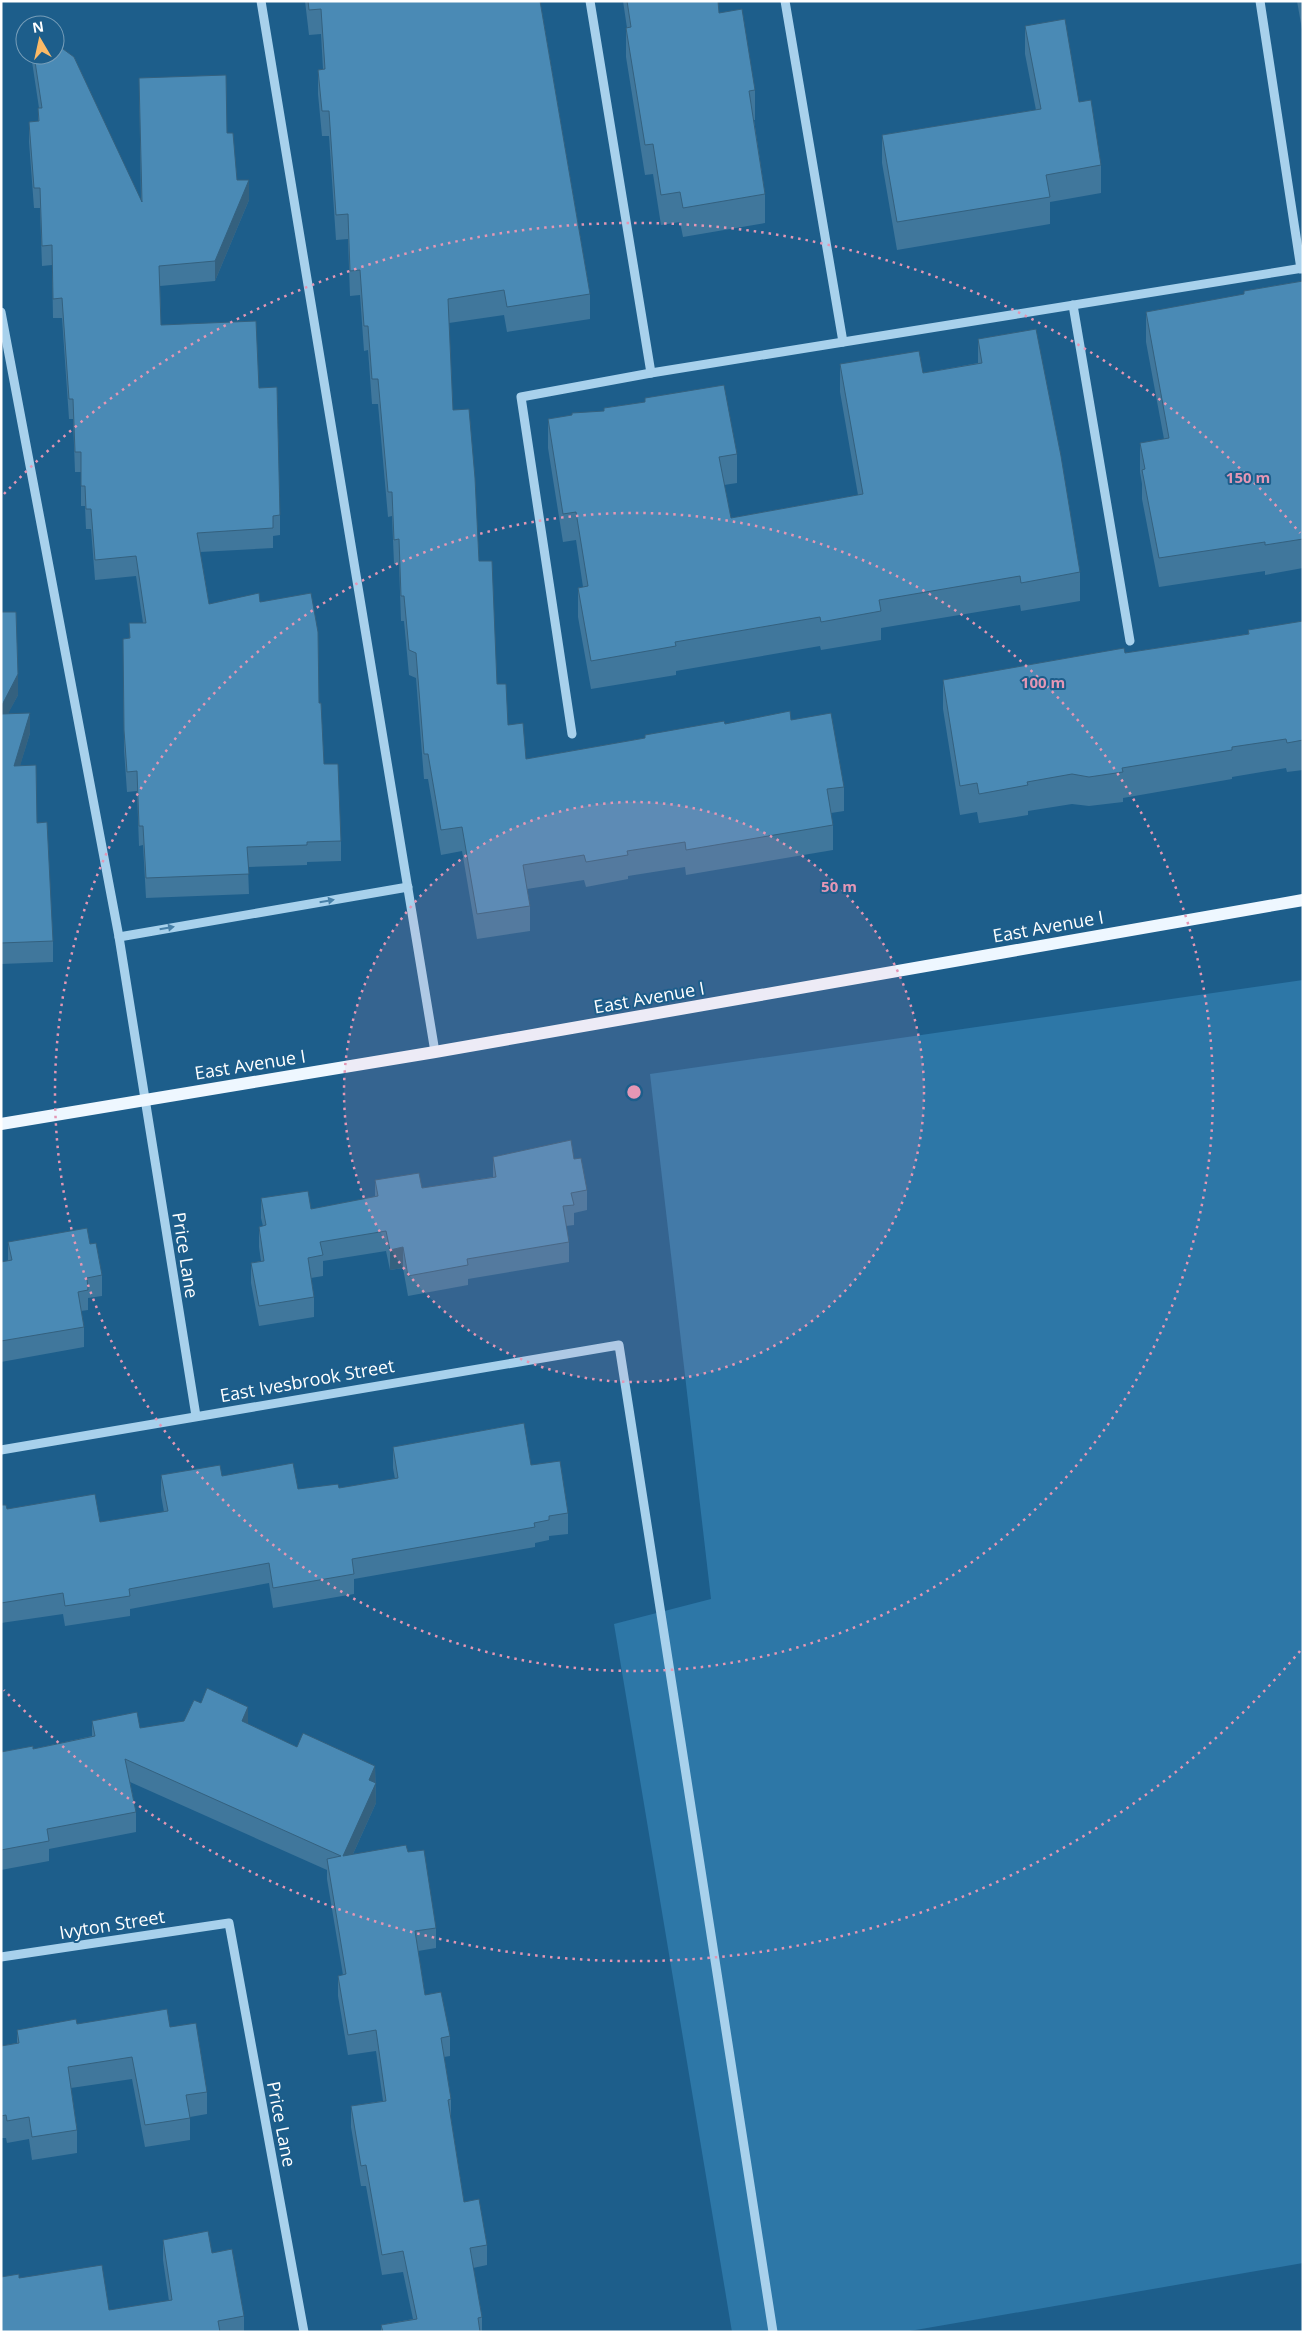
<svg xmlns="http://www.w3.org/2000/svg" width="1304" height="2333" font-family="'Open Sans',sans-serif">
	<rect width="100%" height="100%" fill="#1d5e8b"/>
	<polygon fill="#2d77a7" points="1303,980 1303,2263 904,2332 732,2332 614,1624 711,1599 650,1074"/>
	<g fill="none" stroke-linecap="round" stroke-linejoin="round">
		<g stroke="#a8d1ec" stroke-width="9">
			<polyline points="261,1 435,1052"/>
			<polyline points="590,1 651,373"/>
			<polyline points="785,1 843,342"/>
			<polyline points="1260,1 1301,269"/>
			<polyline points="1073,305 1130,641"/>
			<polyline points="1,312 119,937 196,1416"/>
			<polyline points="572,734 521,397 651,373 1303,268"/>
			<polyline points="119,937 408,887"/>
			<polyline points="1,1450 619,1345 773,2332"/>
			<polyline points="1,1957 229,1923 304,2332"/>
		</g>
		<polyline stroke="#eef7ff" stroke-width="12" points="1,1124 435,1052 1303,900"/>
	</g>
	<g fill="#40779c">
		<polygon points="305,1 540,1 590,294 590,319 507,332 504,315 449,323 453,410 479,561 497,684 508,725 526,759 645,738 645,735 725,724 791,720 844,787 844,811 831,813 833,825 833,850 686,875 685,867 628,876 628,879 586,887 584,880 527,889 530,906 530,931 477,939 462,851 441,855 428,779 424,779 416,678 409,675 404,621 401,621 399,564 394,564 392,516 388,517 378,404 372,404 368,350 364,351 360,295 350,296 348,239 336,240 329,136 322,136 318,94 318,70 323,69 321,34 309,35"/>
		<polygon points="623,1 718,1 719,13 755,90 755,120 754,120 765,194 765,223 683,237 680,222 661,225 653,174 645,175 626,57 626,28 627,28"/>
		<polygon points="1297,1 1303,1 1303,35"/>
		<polygon points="1025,26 1079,102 1101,165 1101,193 1050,202 1050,224 897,250 882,163 882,135 1036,110 1025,54"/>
		<polygon points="31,55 55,55 141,201 139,78 227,133 237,180 249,200 215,281 160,286 161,325 259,388 280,515 280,535 273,536 273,548 200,552 209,604 260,602 319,703 324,764 341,841 341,861 307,862 307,865 248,867 249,894 146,898 143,845 139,846 137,791 127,792 124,750 123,639 129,638 143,623 136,576 95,580 91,529 86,529 85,506 81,506 81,472 75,472 73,419 69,419 62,318 53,318 52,265 42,266 40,208 34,208 29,142 29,122 38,121 38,108 39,108"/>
		<polygon points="1303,281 1303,568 1265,575 1265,571 1159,587 1142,499 1142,484 1140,472 1140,443 1164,439 1146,342 1146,312 1244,295 1244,291"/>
		<polygon points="978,339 1080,572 1080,601 1021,611 1020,605 881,628 881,640 821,650 820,646 676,671 676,675 591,689 578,617 578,588 583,587 576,540 563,542 548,448 548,419 604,411 604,408 645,402 645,398 737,454 737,483 724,485 731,518 858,495 840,392 840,364 923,373 978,363"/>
		<polygon points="1,612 18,695 8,713 30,733 20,765 37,823 53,941 53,962 1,964"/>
		<polygon points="1303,621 1303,770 1287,772 1286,768 1232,777 1232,779 1123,798 1123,802 1089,806 1072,804 1028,811 1028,815 979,823 977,812 960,815 943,709 943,680 1125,653 1248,634 1248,630"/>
		<polygon points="493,1157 574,1159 587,1190 587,1210 574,1213 574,1225 566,1226 569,1242 569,1262 468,1279 468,1285 408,1296 403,1268 390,1270 386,1251 323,1261 323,1276 311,1278 314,1297 314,1317 259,1326 251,1283 251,1263 261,1261 259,1247 259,1227 263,1226 261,1218 261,1198 311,1209 375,1197 375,1180 422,1188 493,1177"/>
		<polygon points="8,1242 90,1244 102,1275 102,1296 88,1298 88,1310 81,1311 84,1327 84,1347 1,1362 1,1262 8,1261"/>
		<polygon points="393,1447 531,1465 568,1513 568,1534 549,1536 549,1540 535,1543 535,1547 354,1579 354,1594 273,1608 269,1583 130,1609 130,1616 65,1626 63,1614 1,1623 1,1505 7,1509 100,1522 164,1512 161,1495 161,1475 222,1476 298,1489 339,1488 395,1479 393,1468"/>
		<polygon points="92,1721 140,1728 248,1724 297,1747 375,1766 376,1803 353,1854 408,1852 436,1928 436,1948 418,1951 425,1995 450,2036 450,2056 444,2057 451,2099 451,2119 464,2202 487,2245 487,2265 473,2268 482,2317 482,2332 381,2332 381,2325 413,2319 403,2272 382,2275 366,2186 361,2186 351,2127 351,2106 383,2101 376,2051 348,2055 338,1996 338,1976 343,1975 327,1879 327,1870 130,1782 136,1812 136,1832 49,1849 49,1861 1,1870 1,1752 33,1749 92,1736"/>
		<polygon points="77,2024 170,2027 207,2092 207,2114 190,2117 190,2140 145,2147 132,2079 71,2088 77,2130 77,2153 32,2160 29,2139 7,2143 6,2138 1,2138 1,2046 17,2043 17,2030"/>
		<polygon points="163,2240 212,2253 244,2316 244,2332 1,2332 19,2278 109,2310 169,2301 163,2260"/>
	</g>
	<g fill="#34617f">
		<polygon points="249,180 249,200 215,281 215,261"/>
		<polygon points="18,674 18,695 1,727 1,707"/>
		<polygon points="30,713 30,733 14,786 14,766"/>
		<polygon points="403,1247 403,1268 390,1270 390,1250"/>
		<polygon points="248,1707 248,1727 242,1721"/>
		<polygon points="375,1766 376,1803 343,1876 343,1856 369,1780"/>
	</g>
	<g fill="#4a8ab5" stroke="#34617f">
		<polygon points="308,1 540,1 590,294 507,307 504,290 448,299 453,410 469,409 475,478 479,561 492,561 497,684 506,684 508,725 523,723 526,759 645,738 645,735 724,721 725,724 790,711 791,720 831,713 844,787 827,789 833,825 686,850 685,842 627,851 628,855 586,862 584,855 523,865 530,906 477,914 462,827 441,830 428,754 424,754 416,653 409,650 404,596 401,596 399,539 394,540 392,492 388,492 378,379 372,379 368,326 364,326 360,270 350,271 348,214 336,215 329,111 322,111 318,70 325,69 321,9 309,10"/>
		<polygon points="627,1 718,1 719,13 742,9 755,90 749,91 765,194 683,208 680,192 661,195 653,144 645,145 626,28 631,27"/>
		<polygon points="1065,19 1079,102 1091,100 1101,165 1046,175 1050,197 897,222 882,135 1041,109 1025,26"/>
		<polygon points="55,44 59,46 74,57 142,202 139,78 226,75 227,133 233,133 237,180 249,180 215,261 159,266 161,325 256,321 259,388 277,387 280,515 273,516 273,528 197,533 209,604 259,593 260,602 311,593 318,632 319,703 321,703 324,764 338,764 341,841 307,842 307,845 247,847 249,874 146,878 143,826 139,826 137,771 127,772 124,730 123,639 130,638 129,623 146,623 136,556 95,560 91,509 86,509 85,486 81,486 81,452 75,452 73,399 69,399 62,298 53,299 52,245 42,246 40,188 34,188 29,122 39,121 38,108 42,108 34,55 55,55"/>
		<polygon points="1303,281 1303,539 1265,545 1265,542 1159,558 1142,470 1145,469 1140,443 1169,438 1146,312 1244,294 1244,291"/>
		<polygon points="1036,329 1061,456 1080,572 1021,583 1020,576 879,600 881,611 821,622 820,617 675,642 676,646 591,661 578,588 588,586 576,512 563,514 548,419 572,415 572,413 604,411 604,408 645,402 645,398 724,385 737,454 719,457 731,518 863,494 840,364 919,351 923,373 982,363 978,339"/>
		<polygon points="1,612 16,612 18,674 1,707"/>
		<polygon points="1303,621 1303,740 1287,743 1286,739 1232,747 1232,750 1122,768 1123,772 1089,777 1072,774 1027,782 1028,785 979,794 977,783 960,786 943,680 1124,648 1125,653 1249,634 1248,630"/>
		<polygon points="30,713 14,766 36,765 37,823 47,822 53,941 1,943 1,714"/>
		<polygon points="571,1140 574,1159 581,1158 587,1190 571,1193 574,1205 563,1206 569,1242 467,1259 468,1265 408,1276 403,1247 390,1250 386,1231 320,1242 323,1255 308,1258 314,1297 259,1306 251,1263 264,1261 259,1227 266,1225 261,1198 308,1191 311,1209 378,1196 375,1180 419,1173 422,1188 496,1177 493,1157"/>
		<polygon points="87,1228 90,1244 96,1243 102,1275 87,1278 88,1290 78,1292 84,1327 1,1341 1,1262 12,1260 8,1242"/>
		<polygon points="524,1423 531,1465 560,1461 568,1513 549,1516 549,1520 534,1523 535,1527 352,1559 354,1574 273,1588 269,1563 129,1589 130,1596 65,1606 63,1593 1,1603 1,1505 6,1505 7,1509 95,1494 100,1522 168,1511 161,1475 220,1465 222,1476 293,1463 298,1489 338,1484 339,1488 398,1478 393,1447"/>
		<polygon points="207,1688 248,1707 242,1721 297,1747 303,1733 375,1766 369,1780 376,1783 343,1856 406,1845 408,1852 424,1850 436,1928 415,1931 425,1995 441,1992 450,2036 441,2038 451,2099 448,2100 464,2202 479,2199 487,2245 470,2248 482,2317 478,2318 480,2332 383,2332 381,2325 417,2319 403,2251 382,2255 366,2165 361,2166 351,2106 386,2101 376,2030 348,2035 338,1976 346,1974 327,1859 341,1856 125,1759 136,1812 47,1829 49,1841 1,1850 1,1752 33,1746 33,1749 95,1736 92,1721 137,1712 140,1728 184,1721 194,1700 201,1703"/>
		<polygon points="167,2009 170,2027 196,2023 207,2092 186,2095 190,2118 145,2125 132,2057 68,2067 77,2130 32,2137 29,2117 7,2121 6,2115 1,2116 1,2046 19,2043 17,2030 76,2019 77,2024"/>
		<polygon points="208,2231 212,2253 232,2249 244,2316 218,2321 220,2332 1,2332 1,2277 19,2274 19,2278 102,2265 109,2310 172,2300 163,2240"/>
	</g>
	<defs><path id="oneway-solid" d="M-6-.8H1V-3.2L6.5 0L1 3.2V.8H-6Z" transform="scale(1.25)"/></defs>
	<g fill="#4780a8">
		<use href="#oneway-solid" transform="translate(327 901) rotate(-10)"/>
		<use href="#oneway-solid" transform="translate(167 928) rotate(-10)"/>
	</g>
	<circle cx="634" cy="1092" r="290" fill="#e497b5" fill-opacity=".12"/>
	<g fill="none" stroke="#e497b5" stroke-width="2.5" stroke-dasharray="2.5 5">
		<circle cx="634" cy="1092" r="290"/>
		<circle cx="634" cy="1092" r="579"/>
		<path d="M1300 1651A869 869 0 0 1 4 1690M4 494A869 869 0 0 1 1300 533"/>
	</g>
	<g text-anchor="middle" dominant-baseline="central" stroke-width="4" stroke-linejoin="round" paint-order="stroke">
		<g font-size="18" fill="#fff" stroke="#1d5e8b">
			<text transform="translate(1048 926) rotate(-10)">East Avenue I</text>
			<text transform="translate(649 997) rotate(-10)">East Avenue I</text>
			<text transform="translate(250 1064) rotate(-9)">East Avenue I</text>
			<text transform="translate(186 1255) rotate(81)">Price Lane</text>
			<text transform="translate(307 1380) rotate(-10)">East Ivesbrook Street</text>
			<text transform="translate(112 1924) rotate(-9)">Ivyton Street</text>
			<text transform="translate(282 2124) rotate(79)">Price Lane</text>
		</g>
	</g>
	<circle cx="634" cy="1092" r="8" fill="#e497b5" stroke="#1d5e8b" stroke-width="2.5"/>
	<g font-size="15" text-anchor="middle" font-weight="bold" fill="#e497b5" stroke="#1d5e8b" stroke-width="4" stroke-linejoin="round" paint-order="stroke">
		<text x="1248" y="483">150 m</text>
		<text x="1043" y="688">100 m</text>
		<text x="839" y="892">50 m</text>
	</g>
	<rect width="1304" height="2333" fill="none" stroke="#ffffff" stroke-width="5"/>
	<g transform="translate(40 40) rotate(351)"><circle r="24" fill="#1d5e8b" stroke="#779eb9"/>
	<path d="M0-4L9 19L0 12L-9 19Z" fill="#fcba66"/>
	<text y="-8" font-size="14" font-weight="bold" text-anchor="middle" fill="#ffffff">N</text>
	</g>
</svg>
